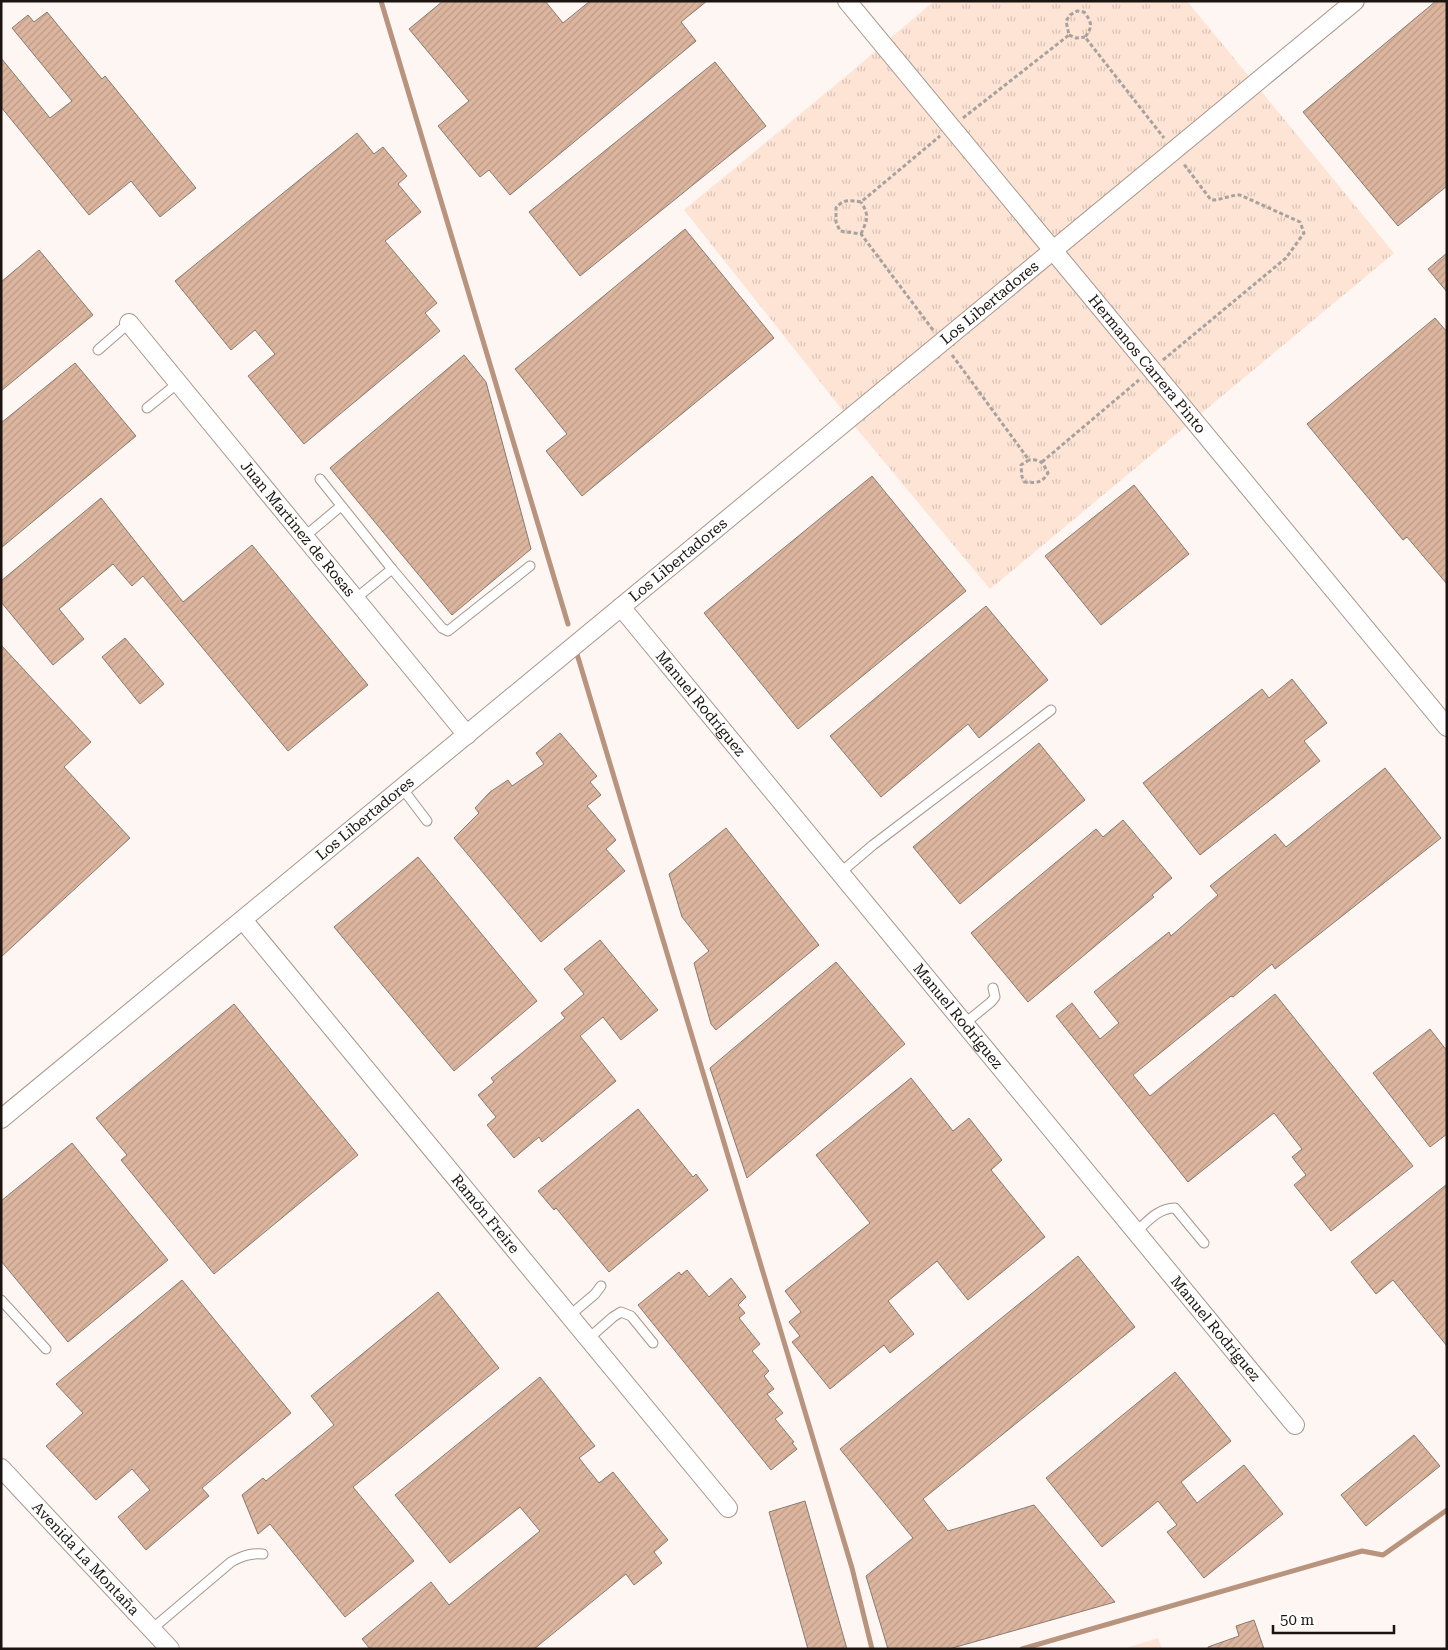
<svg xmlns="http://www.w3.org/2000/svg" width="1448" height="1650" font-family="'Roboto Serif',serif">
	<defs>
		<pattern id="park-tufts" width="24" height="20" patternUnits="userSpaceOnUse" patternTransform="scale(1.25)"><rect width="24" height="20" fill="#fde4d5"/><path d="M3 7l-1-3M5 7V3M7 7l1-3M15 17l-1-3M17 17v-4M19 17l1-3" fill="none" stroke="#d8c3b6"/></pattern>
		<pattern id="building-hatch" width="6" height="6" patternUnits="userSpaceOnUse" patternTransform="scale(1.25)"><rect width="6" height="6" fill="#dcb59e"/><path d="M-1 1l2-2M0 6l6-6M5 7l2-2" fill="none" stroke="#bc9b87"/></pattern>
	</defs>
	<rect width="100%" height="100%" fill="#fdf6f2"/>
	<polygon fill="#fde4d5" points="1158,1638 1162,1649 1123,1649"/>
	<polygon fill="url(#park-tufts)" points="934,1 1187,1 1394,253 990,589 857,429 803,360 684,210 845,77"/>
	<g fill="none" stroke-linecap="round" stroke-linejoin="round">
		<g stroke="#b8937d" stroke-width="5">
			<polyline points="381,1 568,624"/>
			<polyline points="577,654 852,1568 872,1649"/>
			<polyline points="1022,1649 1362,1551 1383,1555 1447,1510"/>
		</g>
	</g>
	<g fill="url(#building-hatch)" stroke="#8a7a70">
		<polygon points="443,1 545,1 563,23 590,1 707,1 681,22 696,41 510,195 489,170 480,177 438,126 469,101 409,29"/>
		<polygon points="1436,1 1447,1 1447,186 1398,226 1303,112"/>
		<polygon points="47,12 102,79 105,76 196,188 160,217 131,181 89,215 1,107 1,58 50,118 72,101 12,28 28,15 34,22"/>
		<polygon points="715,62 766,126 580,276 529,212"/>
		<polygon points="357,133 374,154 383,147 407,176 398,184 421,212 385,241 437,303 425,313 440,331 304,444 248,376 275,354 255,330 231,350 175,281"/>
		<polygon points="685,229 774,338 582,496 546,451 567,434 515,369"/>
		<polygon points="39,250 93,315 1,391 1,282"/>
		<polygon points="1447,253 1447,292 1428,269"/>
		<polygon points="1435,318 1447,332 1447,584 1407,537 1403,540 1307,424"/>
		<polygon points="464,355 486,382 531,549 452,615 330,468"/>
		<polygon points="75,363 136,436 1,548 1,423"/>
		<polygon points="872,476 966,591 798,729 704,613"/>
		<polygon points="1134,485 1189,554 1101,625 1045,556"/>
		<polygon points="101,498 183,602 252,545 368,685 288,751 143,576 132,586 113,564 59,609 84,639 53,665 1,602 1,581"/>
		<polygon points="986,606 1048,680 979,738 968,724 881,797 830,736"/>
		<polygon points="125,638 164,684 140,704 102,657"/>
		<polygon points="1,645 91,742 64,767 130,838 1,957"/>
		<polygon points="1292,679 1327,723 1304,741 1320,761 1200,855 1143,783 1262,689 1269,698"/>
		<polygon points="560,733 597,776 590,782 601,795 587,806 616,840 606,849 625,871 541,942 454,838 479,813 475,808 490,792 508,780 512,786 544,764 536,753"/>
		<polygon points="1039,743 1085,800 960,904 913,847"/>
		<polygon points="1385,768 1441,838 1275,969 1272,964 1233,997 1231,996 1133,1075 1150,1096 1275,994 1413,1166 1331,1231 1294,1185 1306,1175 1292,1157 1302,1149 1274,1113 1188,1182 1056,1016 1072,1003 1100,1039 1119,1023 1094,992 1169,932 1171,936 1218,895 1210,886 1275,834 1286,847"/>
		<polygon points="1123,820 1172,878 1152,895 1154,897 1028,1002 971,933 1096,829 1103,837"/>
		<polygon points="726,828 819,945 716,1030 711,1024 694,963 709,951 682,917 669,874"/>
		<polygon points="418,857 537,1001 454,1071 334,927"/>
		<polygon points="600,940 658,1010 621,1040 603,1017 580,1036 616,1081 542,1142 539,1137 514,1158 487,1125 496,1117 478,1095 494,1082 491,1078 565,1018 561,1013 584,994 564,969"/>
		<polygon points="836,962 905,1044 747,1178 710,1068"/>
		<polygon points="234,1004 358,1155 214,1274 121,1160 127,1155 96,1118"/>
		<polygon points="1430,1029 1447,1051 1447,1134 1430,1147 1373,1073"/>
		<polygon points="911,1078 953,1131 969,1118 1002,1160 991,1170 1045,1237 968,1300 937,1261 888,1301 914,1334 890,1353 884,1345 830,1389 792,1342 800,1336 789,1322 801,1312 785,1291 870,1223 816,1155"/>
		<polygon points="638,1109 693,1177 696,1174 708,1190 609,1272 556,1208 554,1210 538,1191"/>
		<polygon points="72,1143 168,1260 68,1342 1,1261 1,1201"/>
		<polygon points="1447,1184 1447,1346 1393,1280 1376,1294 1351,1262"/>
		<polygon points="1078,1256 1135,1327 923,1499 948,1531 1034,1505 1115,1602 949,1649 888,1649 866,1576 913,1538 840,1449"/>
		<polygon points="687,1270 709,1297 731,1278 746,1297 738,1305 745,1313 739,1318 760,1344 752,1351 769,1371 764,1376 774,1389 767,1394 783,1413 775,1419 794,1442 792,1443 797,1449 771,1470 638,1305 679,1272 681,1275"/>
		<polygon points="182,1280 291,1413 202,1488 209,1496 146,1550 118,1517 150,1490 132,1469 96,1500 46,1446 83,1413 56,1384"/>
		<polygon points="438,1292 499,1368 353,1487 414,1561 345,1617 270,1524 258,1534 242,1495 263,1478 266,1481 334,1425 311,1396"/>
		<polygon points="1175,1372 1231,1441 1181,1482 1197,1503 1244,1465 1283,1514 1204,1578 1167,1532 1177,1525 1158,1501 1102,1547 1046,1478"/>
		<polygon points="540,1377 595,1446 579,1458 599,1483 613,1472 668,1540 654,1552 662,1563 634,1585 626,1574 534,1649 370,1649 362,1639 431,1582 449,1605 540,1531 520,1507 450,1563 395,1495"/>
		<polygon points="1414,1435 1440,1466 1366,1526 1341,1495"/>
		<polygon points="805,1501 847,1649 808,1649 769,1512"/>
		<polygon points="1254,1620 1264,1649 1208,1649 1208,1647 1239,1636 1236,1626"/>
	</g>
	<g fill="none" stroke-linecap="round" stroke-linejoin="round">
		<g stroke="#a7968c" stroke-width="11">
			<g id="service">
				<polyline points="98,350 129,323"/>
				<polyline points="147,408 178,383"/>
				<polyline points="320,479 392,569 442,628 448,631 530,566"/>
				<polyline points="304,537 341,506"/>
				<polyline points="355,599 392,569"/>
				<polyline points="402,788 427,821"/>
				<polyline points="840,873 873,845 1051,710"/>
				<polyline points="964,1024 991,1002 995,997 993,988"/>
				<path d="M1136,1232C1147,1222 1158,1208 1175,1208L1204,1243"/>
				<polyline points="1,1300 46,1349"/>
				<polyline points="569,1316 595,1294 601,1286"/>
				<polyline points="588,1339 613,1317 621,1312 631,1316 653,1343"/>
				<path d="M152,1629L231,1562C242,1556 250,1553 263,1554"/>
			</g>
		</g>
		<g stroke="#a7968c" stroke-width="20">
			<g id="minor">
				<path id="s1" d="M847,1L1447,727"/>
				<path id="s2" d="M129,323L467,735"/>
				<path id="s3" d="M621,607L1295,1425"/>
				<path id="s4" d="M243,920L728,1508"/>
				<path id="s5" d="M1,1119L1355,1"/>
				<path id="s6" d="M1,1468L170,1649"/>
			</g>
		</g>
		<g stroke="#a8a19e" stroke-width="3" stroke-dasharray="4 2.5" stroke-linecap="butt">
			<polyline points="1069,35 1076,38 1085,37"/>
			<path d="M963,118L1069,35L1066,21L1070,15L1077,11L1084,12C1092,22 1093,27 1085,37L1164,138"/>
			<path d="M861,234C867,220 870,216 861,202"/>
			<path d="M933,330L861,234L840,231L836,222V208C843,199 850,200 861,202L940,136"/>
			<path d="M952,355L1029,460L1021,465L1022,477L1025,482C1037,483 1042,483 1048,473C1043,463 1041,459 1029,460"/>
			<path d="M1163,360L1286,258L1304,233L1300,222L1240,195C1230,195 1222,200 1211,200L1183,163"/>
			<polyline points="1042,462 1139,380"/>
		</g>
		<use href="#service" stroke="#fff" stroke-width="9"/>
		<use href="#minor" stroke="#fff" stroke-width="18"/>
	</g>
	<g text-anchor="middle" dominant-baseline="central" stroke-width="4.5" stroke-linejoin="round" paint-order="stroke">
		<g font-size="15" fill="#1b1411" stroke="#fff">
			<text stroke="none"><textPath href="#s5" startOffset="1282">Los Libertadores</textPath></text>
			<text stroke="none"><textPath href="#s1" startOffset="471">Hermanos Carrera Pinto</textPath></text>
			<text stroke="none"><textPath href="#s2" startOffset="266">Juan Martinez de Rosas</textPath></text>
			<text stroke="none"><textPath href="#s5" startOffset="878">Los Libertadores</textPath></text>
			<text stroke="none"><textPath href="#s3" startOffset="125">Manuel Rodríguez</textPath></text>
			<text stroke="none"><textPath href="#s5" startOffset="472">Los Libertadores</textPath></text>
			<text stroke="none"><textPath href="#s3" startOffset="530">Manuel Rodríguez</textPath></text>
			<text stroke="none"><textPath href="#s4" startOffset="381">Ramón Freire</textPath></text>
			<text stroke="none"><textPath href="#s3" startOffset="935">Manuel Rodríguez</textPath></text>
			<text stroke="none"><textPath href="#s6" startOffset="124">Avenida La Montaña</textPath></text>
		</g>
	</g>
	<rect width="1448" height="1650" fill="none" stroke="#1b1411" stroke-width="5"/>
	<path d="M1273 1625v8h121v-8" fill="none" stroke="#1b1411" stroke-width="2.5"/>
	<text x="1280" y="1625" font-size="15" fill="#1b1411" stroke="#ffffff" stroke-width="4" paint-order="stroke">50 m</text>
</svg>
